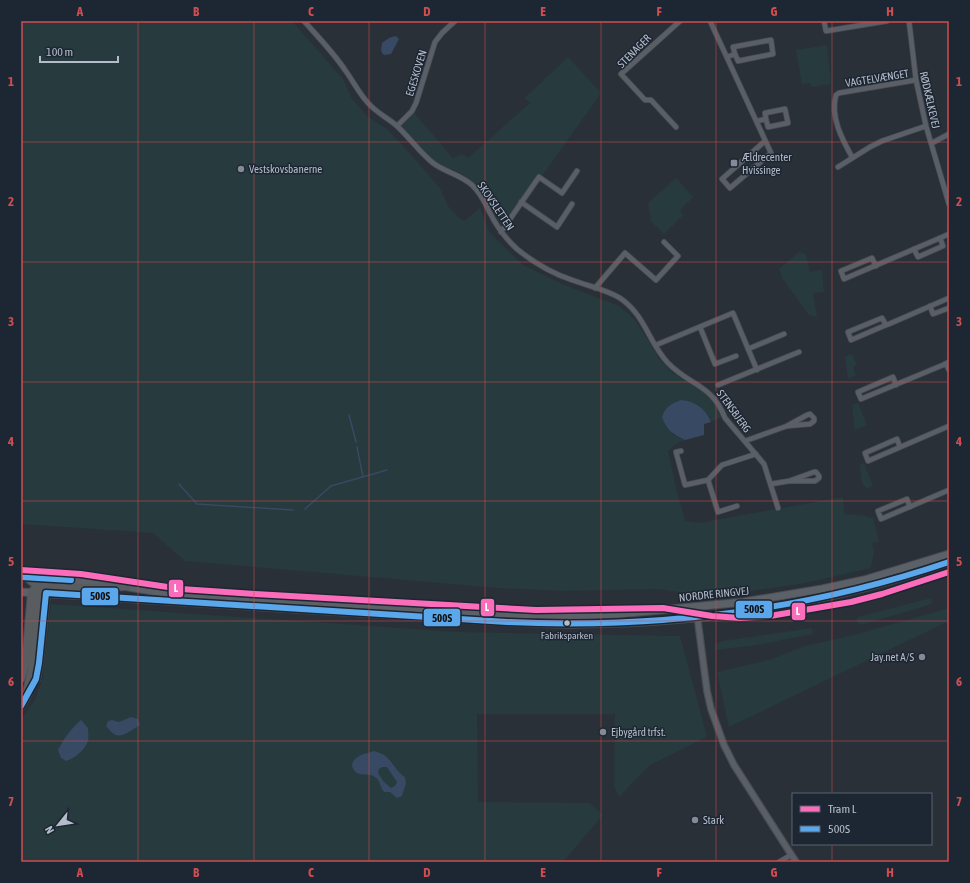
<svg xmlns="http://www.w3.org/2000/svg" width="970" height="883" font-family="'Asap Condensed',sans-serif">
	<rect width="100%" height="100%" fill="#2a3038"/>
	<g fill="#273a3e">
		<polygon points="21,21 292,21 343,79 351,97 367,116 387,129 413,157 440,188 448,206 457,216 464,221 480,208 490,233 523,265 562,284 619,306 635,320 648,340 659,359 673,373 704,392 717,407 722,417 711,422 709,417 699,406 672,434 685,440 676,444 668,451 676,488 685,521 699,523 843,497 844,514 867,516 868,518 873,517 879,542 872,543 874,552 871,568 801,584 750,591 686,593 656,589 564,591 498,588 185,561 153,533 21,524"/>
		<polygon points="827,45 831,84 812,87 810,83 802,84 796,50"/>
		<path d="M568,57L601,93L542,176L538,175L502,226C491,211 484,189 469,178C459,171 445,167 433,160C423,153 411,136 402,126L414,113L453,158L462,154L468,158L530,103L525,98Z"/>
		<polygon points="676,178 693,197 680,210 683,215 664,234 651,221 648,203"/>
		<polygon points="799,252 806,254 810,274 810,272 822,270 824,292 813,293 817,317 809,315 783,279 779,269"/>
		<polygon points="852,354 857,365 853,367 856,375 848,379 845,357"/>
		<polygon points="858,403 867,425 855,430 852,405"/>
		<polygon points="864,463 873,486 867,489 862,483 860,465"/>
		<polygon points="931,598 932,603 926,606 860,625 856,620 858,617"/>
		<polygon points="51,604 457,632 680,636 707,737 650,765 619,797 614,786 615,714 477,714 478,802 590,803 603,815 563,862 21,862 21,719 35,700 43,677"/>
		<polygon points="949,608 949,621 729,727 717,672 769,660 805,646 854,635"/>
		<polygon points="812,628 813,634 757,645 715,650 716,644 723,641"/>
	</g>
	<g fill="#384963" fill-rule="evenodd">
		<polygon points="395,36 397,37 399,39 391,54 384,55 382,53 381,50 382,43 389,38"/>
		<path d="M681,400C695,401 706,409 711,422L704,424V435L685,440C672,434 667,430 662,417C666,406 671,404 681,400Z"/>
		<path d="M131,717L138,719L140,725C134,728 123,738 116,735C112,734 109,729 106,726L108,721L112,720L119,722Z"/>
		<path d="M81,720L88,728C88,732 89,737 88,741C85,750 75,758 66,761L61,758L58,750C64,738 71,729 81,720Z"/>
		<path d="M374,751C377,752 381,753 384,755C393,761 395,771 405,777L406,783L402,796L397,798L390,792H384C379,786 381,781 375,777C370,773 363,776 357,773C355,772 353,769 352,766C352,756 367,753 374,751ZM382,767H387L397,782L395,786L391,788L384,782L378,773L379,769Z"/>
	</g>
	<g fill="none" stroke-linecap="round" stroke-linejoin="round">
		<g stroke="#384963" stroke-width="1.5">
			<polyline points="349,415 356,442"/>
			<polyline points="357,447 363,477"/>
			<polyline points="179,484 197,504 293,510"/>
			<polyline points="305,509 331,486 387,470"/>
		</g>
		<g stroke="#484c53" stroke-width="6">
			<g id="minor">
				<path d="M304,21C318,37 333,52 345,70C354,82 360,96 371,106C379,114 389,119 397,126C410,138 420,153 433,163C445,172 461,175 472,185C481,193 485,203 490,213C497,227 506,239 517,249C534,263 551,273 572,280C588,286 605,289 620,298C646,316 648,342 668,363C690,386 712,384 725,418L764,464L778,508"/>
				<polyline points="712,21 711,23 771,153 730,188 722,179 765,141"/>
				<polyline points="824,21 826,31 887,21"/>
				<polyline points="909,21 916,80 926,126 949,204"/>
				<polyline points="727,57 735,54 738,61 773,54 771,40 733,47 735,54"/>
				<polyline points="757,121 766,119 768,127 788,123 785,109 765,113 766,119"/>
				<polyline points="397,126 412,111 416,103 435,42 442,33 455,21"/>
				<polyline points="676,127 651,100 645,100 621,74 680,21"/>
				<polyline points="932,143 949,134"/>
				<path d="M852,157C842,139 830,117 836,95L839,93L916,80"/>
				<polyline points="838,167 870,147 882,141 926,126"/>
				<polyline points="521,202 557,227 572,204"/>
				<polyline points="501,232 539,177 562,193 577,171"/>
				<polyline points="914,249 918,257 943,246 940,238"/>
				<polyline points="876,266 872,258 841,271 844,279 940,238 949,234"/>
				<polyline points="595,288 625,253 656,280 678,256 664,242"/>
				<polyline points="930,306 933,314 949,308"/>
				<polyline points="886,325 882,318 848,332 851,340 886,325 889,324 949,298"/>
				<polyline points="700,327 715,364 736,356"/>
				<polyline points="656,345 733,313 757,370"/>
				<polyline points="748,349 784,334"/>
				<polyline points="946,364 949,370"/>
				<polyline points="718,385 799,352"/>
				<polyline points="896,385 893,377 858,392 861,399 943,365 949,362"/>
				<polyline points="745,441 787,426 810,424 814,421 814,418 810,414 807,415 787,426"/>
				<polyline points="900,447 897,439 865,453 868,461 949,426"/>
				<polyline points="681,451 676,452 685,485 708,480 722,465 756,454"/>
				<polyline points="708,480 718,512 737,506"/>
				<polyline points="771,484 789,481 815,481 819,478 819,476 816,472 814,472 789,481"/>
				<polyline points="910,507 907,499 878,511 881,519 949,490"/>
				<polyline points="779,862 791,855"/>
			</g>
		</g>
		<g stroke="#484c53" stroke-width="8">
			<polyline id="tertiary" points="696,607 707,691 711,709 724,745 734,765 796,862"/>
		</g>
		<g stroke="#484c55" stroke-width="9">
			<g id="primary">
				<polyline points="21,577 90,582 111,584"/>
				<polyline points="123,586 170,594 507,614 578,616 618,614 744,602 822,589 864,580 949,554"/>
				<path d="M21,592L507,622C531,623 555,625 579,624C665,623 752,615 835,595C874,586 912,575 949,562"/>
			</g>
		</g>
		<g stroke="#474c53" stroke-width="10">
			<g id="motorway">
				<polyline points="21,678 26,661 32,592 38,586 88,588 127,586"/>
				<polyline points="36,679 39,663 46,593"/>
				<polyline points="26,697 34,660 39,592 38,586 28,578"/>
				<polyline points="21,706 28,693"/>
			</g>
		</g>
		<use href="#minor" stroke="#5a5e66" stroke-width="4.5"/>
		<use href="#tertiary" stroke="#5a5e66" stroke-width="5.5"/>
		<use href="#primary" stroke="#5c6168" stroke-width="7"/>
		<use href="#motorway" stroke="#5a5d60" stroke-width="8"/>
		<g stroke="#1d2633" stroke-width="9">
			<g id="bus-1">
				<polyline points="21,577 71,580"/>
				<path d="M21,706L36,679L39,663L46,593L507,622C659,629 805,611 949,562"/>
			</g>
		</g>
		<use href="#bus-1" stroke="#5aa8eb" stroke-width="6"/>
		<g stroke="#1d2633" stroke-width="9">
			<polyline id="tram-1" points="21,570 81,574 181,589 255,594 536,610 663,608 712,616 740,618 770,616 851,602 882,594 949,572"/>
		</g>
		<use href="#tram-1" stroke="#fb6dba" stroke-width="6"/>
	</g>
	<path fill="none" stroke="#ce4d50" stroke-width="1" stroke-opacity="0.55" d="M138,21V862M254,21V862M369,21V862M485,21V862M601,21V862M716,21V862M832,21V794M21,142H949M21,262H949M21,382H949M21,501H949M21,621H949M21,741H949M832,844V862"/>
	<g fill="#848b96" stroke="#1d2633" stroke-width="1.5">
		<rect x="730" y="159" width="8" height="8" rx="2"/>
		<circle cx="241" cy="169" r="4"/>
		<circle cx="922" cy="657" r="4"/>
		<circle cx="603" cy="732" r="4"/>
		<circle cx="695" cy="820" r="4"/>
	</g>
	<circle fill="#b4bcc9" stroke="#1d2633" stroke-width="1.5" cx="567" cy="623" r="3.5"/>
	<g text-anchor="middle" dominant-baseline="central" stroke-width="3" stroke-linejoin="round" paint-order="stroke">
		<g font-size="10" fill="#b4bcc9" stroke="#1d2633">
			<text x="567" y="635">Fabriksparken</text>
		</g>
		<g font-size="11" fill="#b4bcc9" stroke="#1d2633">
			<text transform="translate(634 51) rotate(-45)">STENAGER</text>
			<text transform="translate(416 73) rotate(-73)">EGESKOVEN</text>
			<text transform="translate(877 78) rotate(-9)">VAGTELVÆNGET</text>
			<text transform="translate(930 100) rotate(77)">RØDKÆLKEVEJ</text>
			<text transform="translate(496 206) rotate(56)">SKOVSLETTEN</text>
			<text transform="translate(734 411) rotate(54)">STENSBJERG</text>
			<text transform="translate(714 594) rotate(-6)">NORDRE RINGVEJ</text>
		</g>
		<g font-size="11" fill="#b4bcc9" stroke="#1d2633" text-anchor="start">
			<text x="742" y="157">Ældrecenter<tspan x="742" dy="13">Hvissinge</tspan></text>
			<text x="249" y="169">Vestskovsbanerne</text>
			<text x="914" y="657" text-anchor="end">Jay.net A/S</text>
			<text x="611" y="732">Ejbygård trfst.</text>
			<text x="703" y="820">Stark</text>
		</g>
	</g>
	<g stroke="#1d2633" stroke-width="1.5">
		<rect x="168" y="579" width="16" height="19" rx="4" fill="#fb6dba"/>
		<rect x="81" y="587" width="38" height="19" rx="4" fill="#5aa8eb"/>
		<rect x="480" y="598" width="15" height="19" rx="4" fill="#fb6dba"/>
		<rect x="735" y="600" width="38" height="19" rx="4" fill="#5aa8eb"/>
		<rect x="791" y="602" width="15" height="19" rx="4" fill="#fb6dba"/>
		<rect x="423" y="608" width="38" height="19" rx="4" fill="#5aa8eb"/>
	</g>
	<g font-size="11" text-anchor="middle" font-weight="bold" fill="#fff">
		<text x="176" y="592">L</text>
		<text x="487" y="611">L</text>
		<text x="798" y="615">L</text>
	</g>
	<g font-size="11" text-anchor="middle" font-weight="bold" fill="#111">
		<text x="100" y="600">500S</text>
		<text x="754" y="613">500S</text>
		<text x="442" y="622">500S</text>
	</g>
	<rect width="970" height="883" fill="none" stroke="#1d2633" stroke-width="44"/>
	<rect x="792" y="793" width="140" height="52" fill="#1d2633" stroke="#59626f"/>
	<rect x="800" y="806" width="20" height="6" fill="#fb6dba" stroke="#59626f"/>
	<text x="828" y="813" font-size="12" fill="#b4bcc9">Tram L</text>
	<rect x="800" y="826" width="20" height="6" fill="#5aa8eb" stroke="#59626f"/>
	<text x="828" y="833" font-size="12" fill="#b4bcc9">500S</text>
	<g transform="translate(58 825) rotate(240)" stroke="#1d2633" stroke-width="3" paint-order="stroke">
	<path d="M0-3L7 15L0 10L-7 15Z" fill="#b4bcc9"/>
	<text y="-6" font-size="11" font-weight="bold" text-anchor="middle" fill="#b4bcc9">N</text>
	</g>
	<path d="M40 56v6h78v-6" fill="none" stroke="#b4bcc9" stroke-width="2"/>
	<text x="46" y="56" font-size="12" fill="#b4bcc9" stroke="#1d2633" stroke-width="3" paint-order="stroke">100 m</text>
	<rect x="22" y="22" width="926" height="839" fill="none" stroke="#ce4d50" stroke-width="1.5"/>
	<g font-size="13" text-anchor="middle" font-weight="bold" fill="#ce4d50">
		<text x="80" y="16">A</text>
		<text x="196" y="16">B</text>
		<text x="311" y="16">C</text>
		<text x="427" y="16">D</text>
		<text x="543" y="16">E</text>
		<text x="659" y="16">F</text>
		<text x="774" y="16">G</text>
		<text x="890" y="16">H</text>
		<text x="11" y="86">1</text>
		<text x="959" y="86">1</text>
		<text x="11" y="206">2</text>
		<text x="959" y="206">2</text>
		<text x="11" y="326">3</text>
		<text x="959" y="326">3</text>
		<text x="11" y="446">4</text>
		<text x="959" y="446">4</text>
		<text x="11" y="566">5</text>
		<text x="959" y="566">5</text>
		<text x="11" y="686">6</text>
		<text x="959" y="686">6</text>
		<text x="11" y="806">7</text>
		<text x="959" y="806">7</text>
		<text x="80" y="877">A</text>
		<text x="196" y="877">B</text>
		<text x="311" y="877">C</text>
		<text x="427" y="877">D</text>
		<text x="543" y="877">E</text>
		<text x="659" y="877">F</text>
		<text x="774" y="877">G</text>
		<text x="890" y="877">H</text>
	</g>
</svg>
